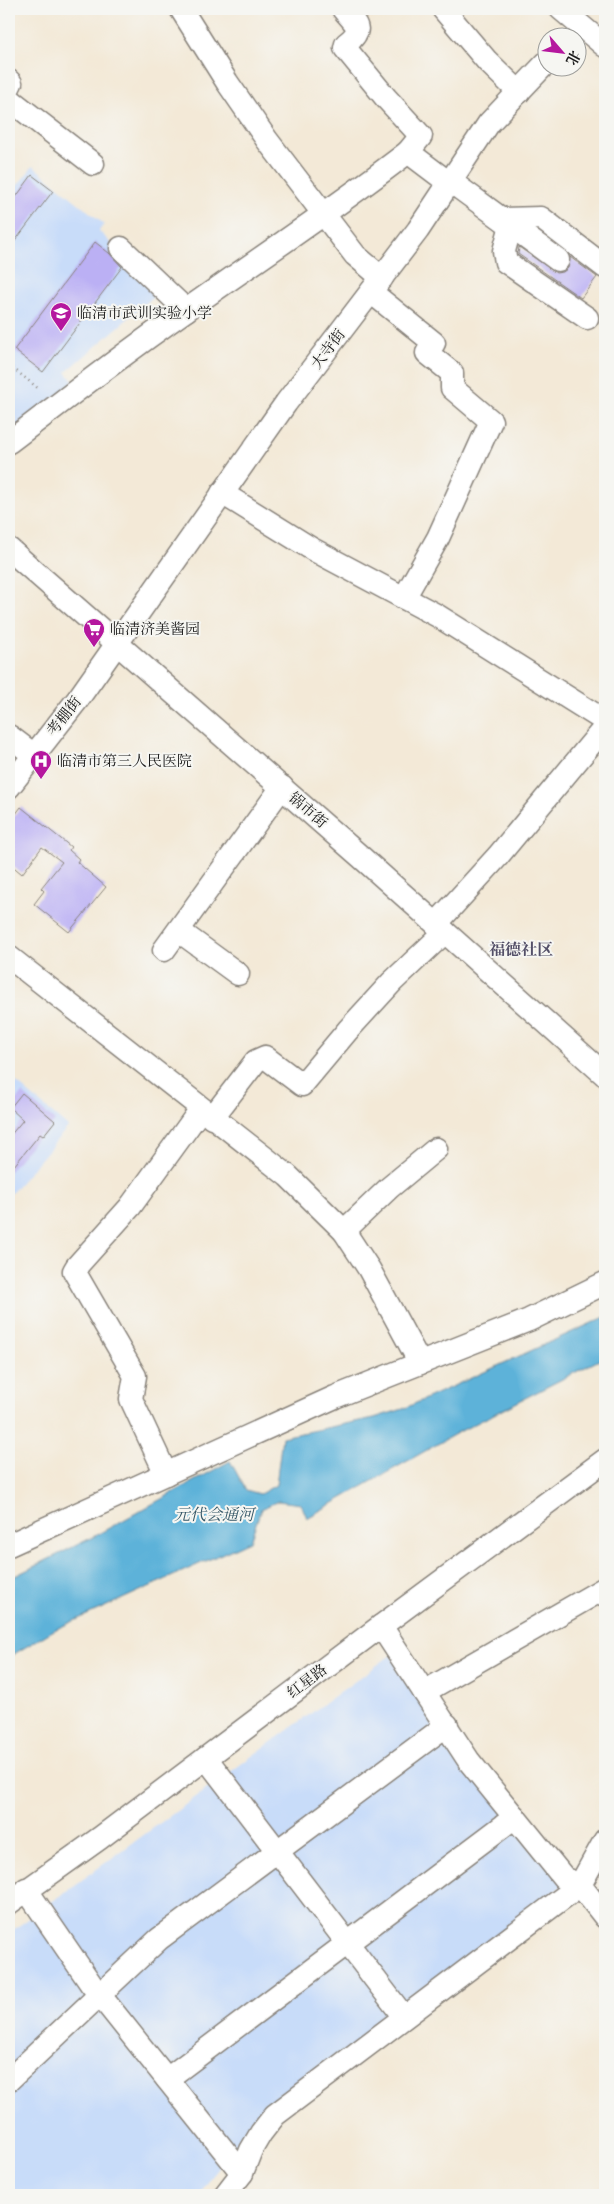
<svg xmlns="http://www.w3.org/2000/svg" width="614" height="2204" font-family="'IM FELL Great Primer','Noto Serif SC',serif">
	<rect width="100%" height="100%" fill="#f6f6f2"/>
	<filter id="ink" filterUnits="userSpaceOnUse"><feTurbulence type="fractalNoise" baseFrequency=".02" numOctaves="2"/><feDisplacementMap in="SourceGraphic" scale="10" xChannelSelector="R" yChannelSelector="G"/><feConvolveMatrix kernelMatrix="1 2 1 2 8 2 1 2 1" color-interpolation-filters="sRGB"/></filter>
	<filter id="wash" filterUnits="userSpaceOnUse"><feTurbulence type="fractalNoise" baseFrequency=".0096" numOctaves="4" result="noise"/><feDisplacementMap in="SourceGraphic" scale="20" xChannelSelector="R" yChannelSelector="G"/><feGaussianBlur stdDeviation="1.12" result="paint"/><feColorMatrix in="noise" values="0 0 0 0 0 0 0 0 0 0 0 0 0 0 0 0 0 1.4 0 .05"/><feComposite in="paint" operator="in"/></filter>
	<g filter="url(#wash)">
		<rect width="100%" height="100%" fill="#f3e9d7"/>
		<g fill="#c8dcf9">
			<polygon points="33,166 104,224 99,231 159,292 66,372 75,383 9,435 9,179 17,186"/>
			<polygon points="9,1076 68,1127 9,1196"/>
			<polygon points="391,1655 563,1885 240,2137 199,2195 9,2195 9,1933"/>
		</g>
		<polygon fill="#5db2d9" stroke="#3c677a" points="605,1317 605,1357 457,1433 307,1518 301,1504 278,1501 261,1509 250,1541 54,1630 9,1657 9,1579 91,1538 230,1461 246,1490 260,1494 276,1485 282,1437 374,1418 403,1409"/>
		<g id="blocks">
			<g fill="#bbb0f4">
				<polygon points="32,175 53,191 9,249 9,192 16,197"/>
				<polygon points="95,242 109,253 122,267 43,372 14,350"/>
				<polygon points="519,247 556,273 563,272 568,268 570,257 597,277 581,298 518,254"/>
				<polygon points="21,807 71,847 69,850 79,859 77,862 106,887 69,932 34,904 44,891 41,888 62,862 42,847 22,874 9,863 9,823"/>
				<polygon points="22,1093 55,1121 43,1136 40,1134 9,1172 9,1137 23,1120 10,1108"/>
			</g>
		</g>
	</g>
	<g filter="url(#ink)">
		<use href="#blocks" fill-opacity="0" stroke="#88827a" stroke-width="1"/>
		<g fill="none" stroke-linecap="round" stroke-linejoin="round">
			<g stroke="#88827a" stroke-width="25">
				<g id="minor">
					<polyline points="181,9 227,82 267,140 355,255 382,278"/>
					<path d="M343,9C356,25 365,29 346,44L345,48L386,98L421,136L408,152L449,183"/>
					<polyline points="443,9 487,61 519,92"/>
					<polyline points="561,9 605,46"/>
					<polyline points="9,81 11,83 9,87"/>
					<polyline points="9,99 93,164"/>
					<polyline points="450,181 558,260"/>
					<polyline points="503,219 541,218 605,267"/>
					<polyline points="511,225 504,251 506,262 587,318"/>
					<polyline points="121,248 186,310"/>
					<polyline points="371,292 434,343 427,353 452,373 452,388 491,421 438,538 404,598"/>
					<path d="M9,442C59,404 109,365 161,328C243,269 328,214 408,152"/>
					<polyline points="222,493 312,549 438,616 605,721"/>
					<polyline points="9,549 361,857 605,1075"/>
					<polyline points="9,736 34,755"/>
					<polyline points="9,787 78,699 286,403 418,230 489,123 546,63"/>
					<polyline points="436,924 498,856 605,727"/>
					<polyline points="179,931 238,974"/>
					<polyline points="164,950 282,787"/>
					<polyline points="9,957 288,1176 344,1231 369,1269 420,1363"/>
					<polyline points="212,1118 256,1061 265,1057 302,1085 348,1030 392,982 445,932"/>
					<polyline points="344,1231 389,1188 436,1149"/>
					<polyline points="166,1474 131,1399 135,1376 74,1271 77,1266 130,1207 201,1109"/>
					<polyline points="9,1545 335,1397 529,1320 605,1283"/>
					<polyline points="381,1626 469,1761 564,1878 580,1885 605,1917"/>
					<polyline points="424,1692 605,1588"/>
					<polyline points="206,1758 404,2017"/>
					<polyline points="26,1889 91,1984 242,2173"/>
					<polyline points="9,1903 100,1838 381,1626 605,1460"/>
					<polyline points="167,2079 515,1817"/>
					<polyline points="9,2080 159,1939 447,1725"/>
					<polyline points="225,2195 242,2173 251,2150 261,2133 275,2115 580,1885 605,1840"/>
				</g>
			</g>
			<polyline stroke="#88827a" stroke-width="2.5" stroke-dasharray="1 4" stroke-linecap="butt" points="9,365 39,389"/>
			<use href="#minor" stroke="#fff" stroke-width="22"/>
		</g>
	</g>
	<defs>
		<g id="school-pin" transform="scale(1.125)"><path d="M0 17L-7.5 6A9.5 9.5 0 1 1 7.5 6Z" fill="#b5179e" stroke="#f6f6f2"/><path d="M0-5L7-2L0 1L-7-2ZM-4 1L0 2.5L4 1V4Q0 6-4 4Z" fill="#fff"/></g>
		<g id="supermarket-pin" transform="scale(1.125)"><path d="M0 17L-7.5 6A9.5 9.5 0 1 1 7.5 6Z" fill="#b5179e" stroke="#f6f6f2"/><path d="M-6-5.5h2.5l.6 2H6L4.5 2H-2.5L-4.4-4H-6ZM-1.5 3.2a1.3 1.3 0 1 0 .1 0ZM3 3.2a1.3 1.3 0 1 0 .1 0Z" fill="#fff"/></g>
		<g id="hospital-pin" transform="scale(1.125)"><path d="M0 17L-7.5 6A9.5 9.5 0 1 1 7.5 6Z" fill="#b5179e" stroke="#f6f6f2"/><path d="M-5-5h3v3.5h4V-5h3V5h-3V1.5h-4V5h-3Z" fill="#fff"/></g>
	</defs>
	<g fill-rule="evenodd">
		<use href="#school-pin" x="61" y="313"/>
		<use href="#supermarket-pin" x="94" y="629"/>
		<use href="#hospital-pin" x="41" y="761"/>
	</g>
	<g text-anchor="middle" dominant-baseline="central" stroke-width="4" stroke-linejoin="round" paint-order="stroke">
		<g font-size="15" fill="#1c1c1c" stroke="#f6f6f2" text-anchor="start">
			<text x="77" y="313">临清市武训实验小学</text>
			<text x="110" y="629">临清济美酱园</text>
			<text x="57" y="761">临清市第三人民医院</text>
		</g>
		<g font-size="15" fill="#1c1c1c" stroke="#f6f6f2">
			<text transform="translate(328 349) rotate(-53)">大寺街</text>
			<text transform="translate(64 716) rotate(-52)">考棚街</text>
			<text transform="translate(308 810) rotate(41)">锅市街</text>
			<text transform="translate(307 1681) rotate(-37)">红星路</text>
		</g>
		<g font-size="16" font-weight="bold" fill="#545068" stroke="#f6f6f2">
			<text x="521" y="949">福德社区</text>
		</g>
		<g font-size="16" font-style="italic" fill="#365868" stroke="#f6f6f2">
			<text x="214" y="1514">元代会通河</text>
		</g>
	</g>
	<rect width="614" height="2204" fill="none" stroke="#f6f6f2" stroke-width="30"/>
	<g transform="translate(562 52) rotate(118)"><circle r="24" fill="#f6f6f2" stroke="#9f9f9c"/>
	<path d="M0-4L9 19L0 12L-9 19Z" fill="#b5179e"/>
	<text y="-8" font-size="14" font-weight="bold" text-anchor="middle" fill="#1c1c1c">北</text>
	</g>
</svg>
